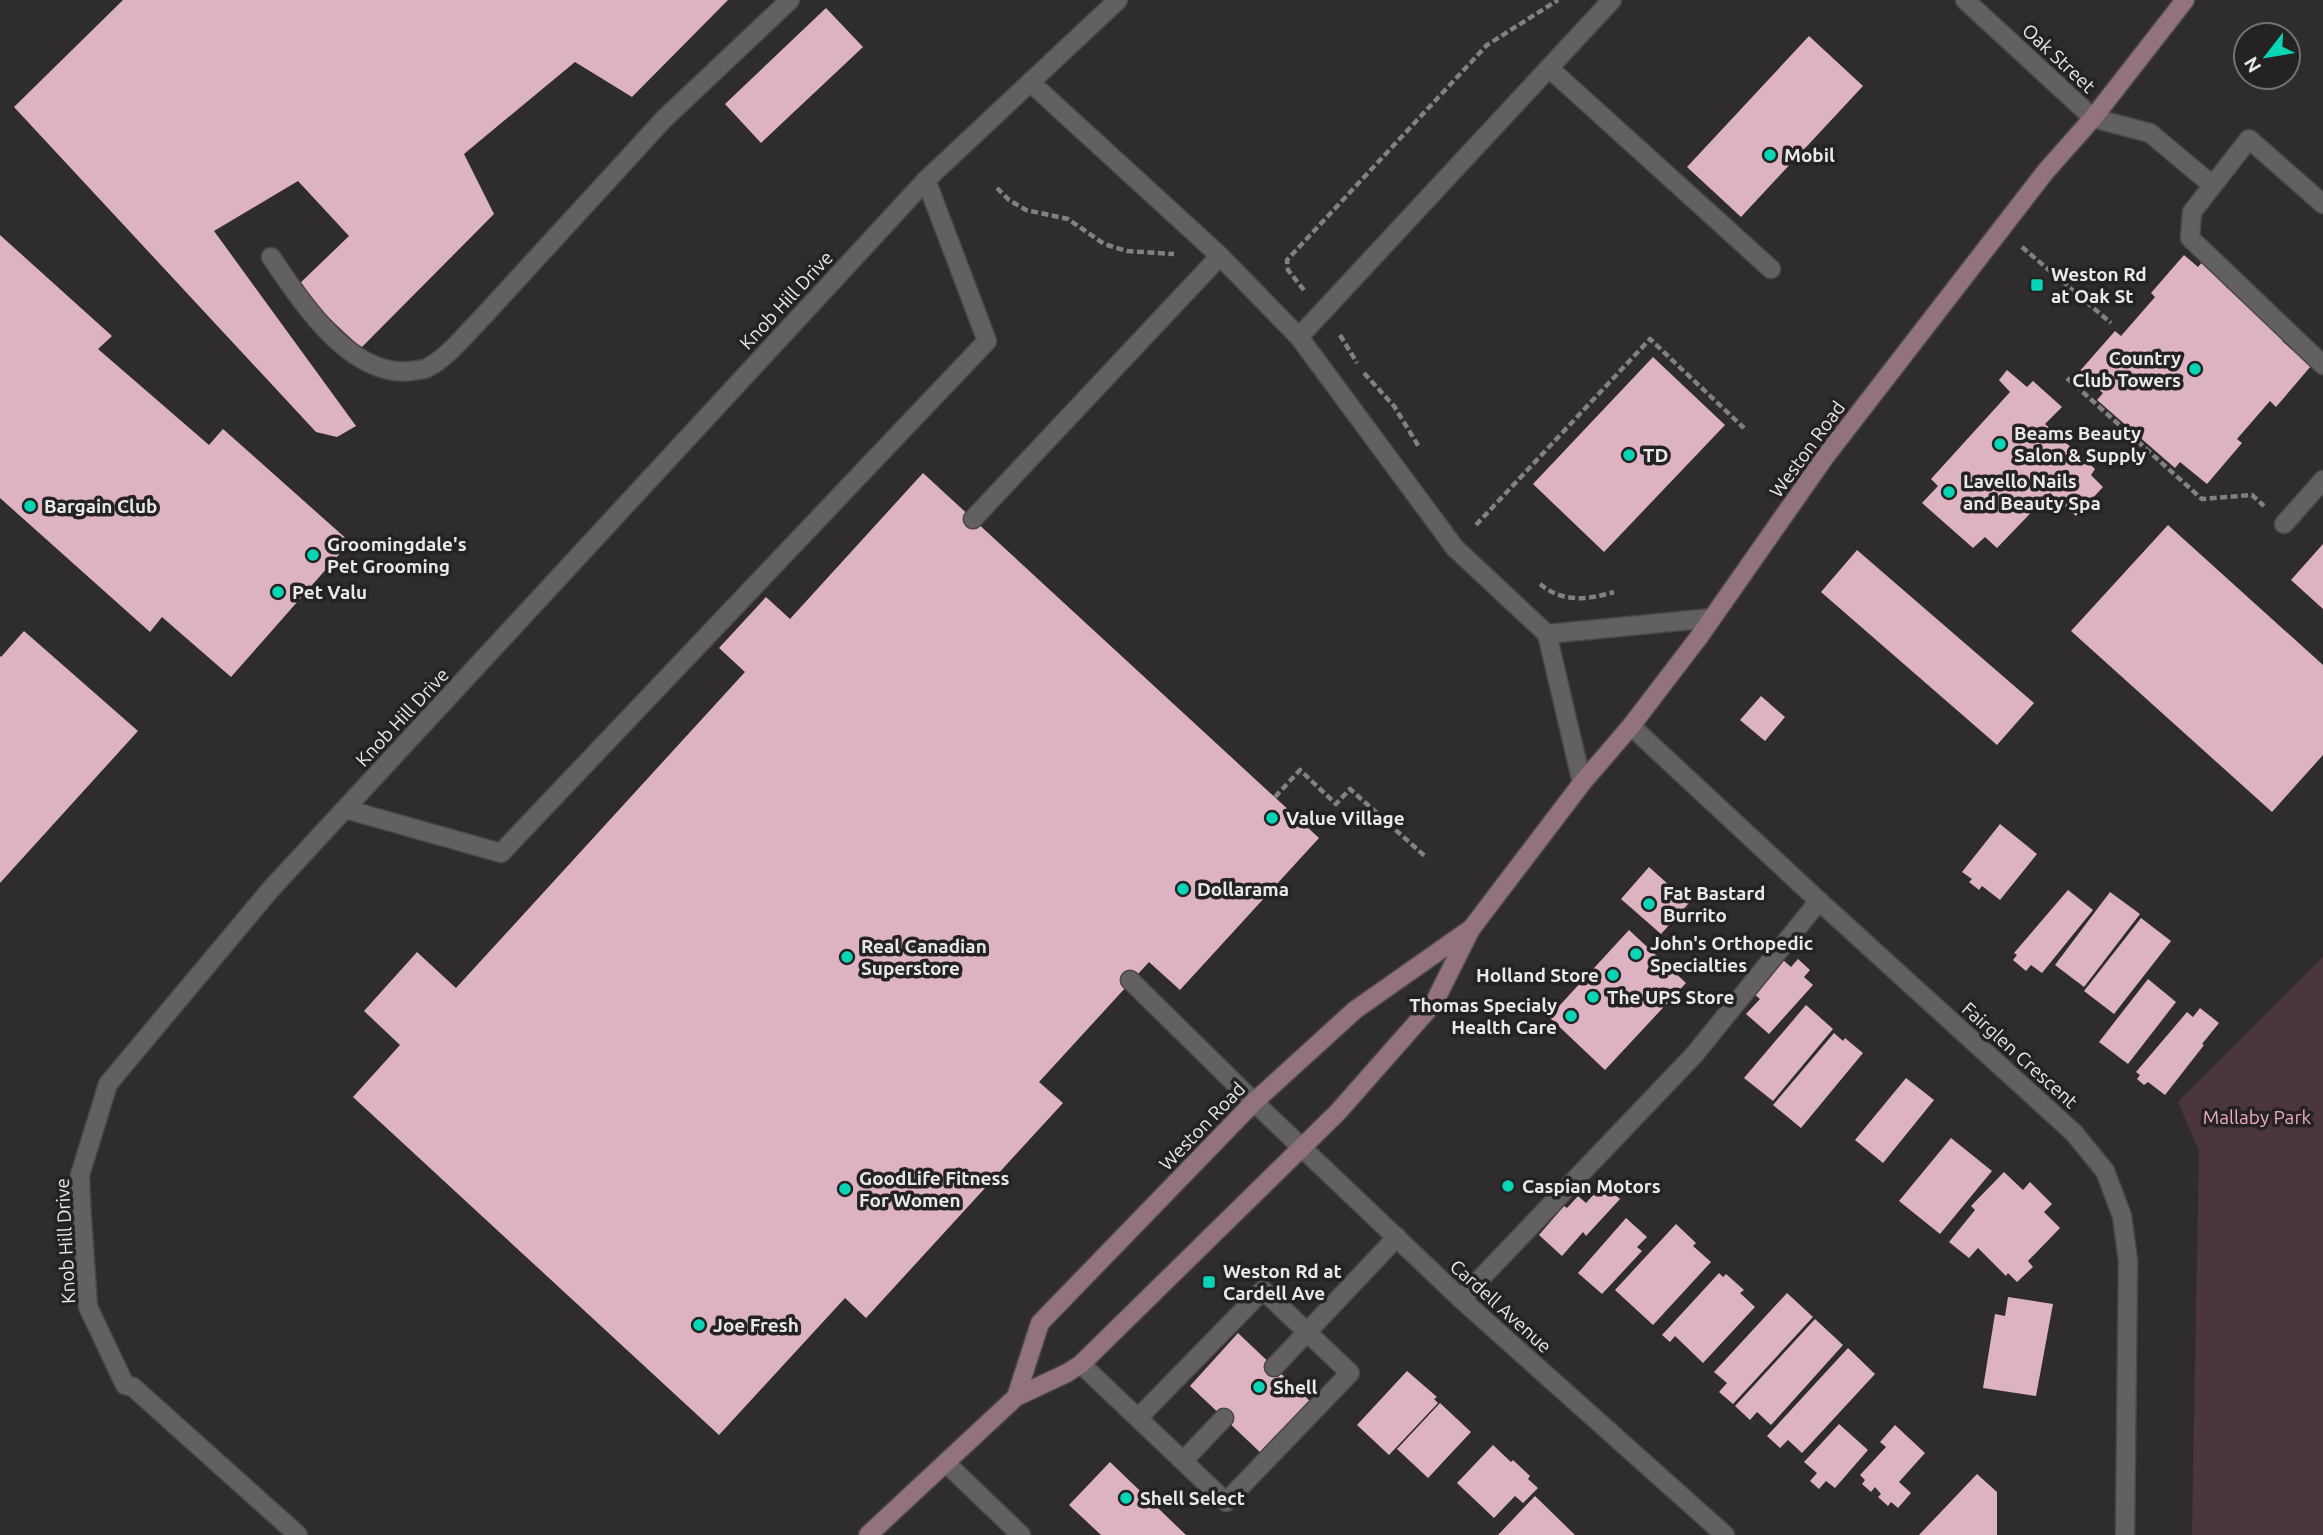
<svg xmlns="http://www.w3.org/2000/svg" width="2323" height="1535" font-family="Ubuntu,sans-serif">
	<rect width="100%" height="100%" fill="#2f2c2d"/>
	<polygon fill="#4c363d" points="2323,957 2323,1535 2192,1535 2199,1151 2178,1102"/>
	<g fill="#deb3c1">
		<polygon points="123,0 728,0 632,97 575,62 464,154 494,214 361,348 296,287 349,236 298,181 214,231 356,426 337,437 316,432 14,107"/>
		<polygon points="826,8 863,47 761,143 725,104"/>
		<polygon points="1809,36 1863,86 1741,217 1687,167"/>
		<polygon points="0,235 112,336 98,349 209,445 223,429 350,542 231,677 162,617 150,632 0,498"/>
		<polygon points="2184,255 2198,267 2204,260 2229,282 2225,286 2285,337 2282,341 2311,366 2276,407 2270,401 2237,439 2242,443 2207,484 2180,462 2175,468 2097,400 2103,393 2079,372 2115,331 2121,336 2155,297 2151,293"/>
		<polygon points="1653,357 1725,425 1604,552 1533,484"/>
		<polygon points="2007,370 2027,387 2033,381 2062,407 2045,424 2095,469 2091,475 2103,487 2076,516 2050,493 1997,548 1985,537 1973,548 1922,503 1938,486 1931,479 2010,392 1999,380"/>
		<polygon points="923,473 1319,838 1180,990 1149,962 1039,1082 1063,1103 866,1318 845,1298 719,1435 353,1097 400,1045 364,1011 417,952 456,988 745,672 719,648 766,597 790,619"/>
		<polygon points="2168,525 2323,665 2323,755 2272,812 2071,631"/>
		<polygon points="2323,544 2323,609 2291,580"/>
		<polygon points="1857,550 2034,703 1997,745 1821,592"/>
		<polygon points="24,631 138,731 0,883 0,656 1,657"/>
		<polygon points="1761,696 1785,717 1765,741 1740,720"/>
		<polygon points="2000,824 2037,854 2000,900 1982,886 1979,890 1969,882 1972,879 1962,872"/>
		<polygon points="1649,867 1689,903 1661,934 1621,899"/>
		<polygon points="2068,890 2093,910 2042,973 2031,965 2026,971 2013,960 2017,955 2014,953"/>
		<polygon points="2110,892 2140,914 2084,987 2055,965"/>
		<polygon points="2141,918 2171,941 2114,1014 2084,991"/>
		<polygon points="1629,930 1686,983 1605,1070 1549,1017"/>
		<polygon points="1798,959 1810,970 1804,977 1813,985 1769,1034 1746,1014 1760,999 1753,993 1783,960 1791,967"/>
		<polygon points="2148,979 2176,1002 2128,1064 2099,1042"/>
		<polygon points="1806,1005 1833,1029 1773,1101 1744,1078"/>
		<polygon points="2200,1008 2219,1023 2202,1044 2204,1045 2165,1095 2148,1082 2144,1085 2137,1079 2140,1075 2136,1072 2187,1012 2193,1017"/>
		<polygon points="1834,1033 1843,1041 1845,1038 1863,1053 1801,1128 1773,1105"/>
		<polygon points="1906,1078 1934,1100 1883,1163 1855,1140"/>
		<polygon points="1951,1138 1992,1171 1940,1234 1899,1201"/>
		<polygon points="2004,1172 2023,1190 2030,1182 2052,1204 2044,1212 2060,1228 2028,1261 2033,1267 2017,1282 2008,1273 2006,1276 1978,1248 1969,1258 1949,1242 1975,1210 1971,1206"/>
		<polygon points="1603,1184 1620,1199 1586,1236 1583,1232 1562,1256 1539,1235 1564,1206 1567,1208 1578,1196 1586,1203"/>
		<polygon points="1626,1218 1647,1237 1637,1247 1642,1251 1602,1294 1578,1273"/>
		<polygon points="1676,1224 1696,1243 1693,1246 1711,1262 1653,1325 1615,1290"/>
		<polygon points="1719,1273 1723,1277 1726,1274 1744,1290 1740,1293 1755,1307 1703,1363 1675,1336 1670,1342 1662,1335"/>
		<polygon points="1787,1293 1813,1317 1733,1404 1719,1392 1727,1383 1714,1372"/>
		<polygon points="2008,1297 2053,1304 2036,1396 1983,1388 1995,1314 2005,1316"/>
		<polygon points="1815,1319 1843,1345 1771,1425 1757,1412 1750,1420 1735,1406"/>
		<polygon points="1238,1333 1311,1402 1262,1454 1190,1386"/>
		<polygon points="1848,1348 1875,1374 1802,1453 1788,1440 1780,1448 1767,1436"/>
		<polygon points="1407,1371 1437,1397 1434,1399 1438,1403 1389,1455 1357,1425"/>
		<polygon points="1440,1403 1471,1432 1428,1478 1397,1449"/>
		<polygon points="1839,1424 1868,1450 1835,1488 1826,1481 1819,1489 1810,1481 1817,1473 1804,1462"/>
		<polygon points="1895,1425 1925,1453 1899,1482 1911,1493 1898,1508 1891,1502 1888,1506 1878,1497 1881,1494 1875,1487 1871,1492 1862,1484 1865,1480 1860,1475 1886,1447 1880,1442"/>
		<polygon points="1493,1445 1511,1462 1513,1460 1530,1476 1528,1479 1538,1488 1523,1503 1515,1496 1494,1518 1457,1483"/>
		<polygon points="1110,1462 1186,1535 1101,1535 1069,1505"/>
		<polygon points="1977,1474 1997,1492 1997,1535 1919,1535"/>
		<polygon points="1535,1496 1575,1535 1498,1535"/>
	</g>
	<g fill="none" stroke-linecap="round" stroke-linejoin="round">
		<g stroke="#4a4748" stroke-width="21">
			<g id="service">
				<polyline points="1549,68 1771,269"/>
				<polyline points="1030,82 1220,256 1299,337 1455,548 1547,634 1582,783"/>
				<polyline points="2093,118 2150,133 2212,185"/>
				<polyline points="2323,204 2249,139 2192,212 2190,238 2323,365"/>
				<path d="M271,257C301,301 350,378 411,371C417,370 422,370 427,368C448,357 463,337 479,321L664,119L790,0"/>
				<polyline points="1299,337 1612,0"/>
				<polyline points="973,519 1220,256"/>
				<polyline points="2284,524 2323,480"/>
				<polyline points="1547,634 1712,618"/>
				<polyline points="345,809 501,853 987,341 926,180"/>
				<polyline points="1130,980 1254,1102"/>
				<polyline points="1461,1299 1694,1055 1819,901"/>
				<polyline points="1081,1364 1226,1502 1350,1373 1263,1290 1139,1417"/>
				<polyline points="1274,1367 1397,1237"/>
				<polyline points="1184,1460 1224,1418"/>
			</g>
		</g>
		<g stroke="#4a4748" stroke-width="21">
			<g id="minor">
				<polyline points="1631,726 1819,901 2074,1133 2105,1171 2122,1216 2128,1261 2125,1535"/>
				<polyline points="1254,1102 1461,1299 1725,1535"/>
				<polyline points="947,1464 1021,1535"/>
				<polyline points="298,1535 133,1387 125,1385 88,1307 81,1204 80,1175 108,1084 270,890 926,180 1118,0"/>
			</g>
		</g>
		<g stroke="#4a4748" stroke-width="21">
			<polyline id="tertiary" points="1965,0 2093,118"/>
		</g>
		<g stroke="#4a4748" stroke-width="21">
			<g id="secondary">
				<polyline points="1016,1397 1040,1323 1254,1102 1355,1010 1469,930"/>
				<polyline points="868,1535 1016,1397 1067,1373 1081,1364 1338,1112 1434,1003 1471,929 1582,783 1631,726 1699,637 1825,457 2046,171 2093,118 2185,0"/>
			</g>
		</g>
		<g stroke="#838081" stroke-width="4.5" stroke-dasharray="7 3.5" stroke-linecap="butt">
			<polyline points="997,188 1009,200 1026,210 1068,219 1104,244 1127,251 1174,254"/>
			<polyline points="2022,247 2111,323"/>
			<polyline points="1304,290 1288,270 1287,260 1487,45 1558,0"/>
			<polyline points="1340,335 1357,363"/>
			<polyline points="1364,373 1394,406 1419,447"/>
			<polyline points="2067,378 2202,499 2252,495 2264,506"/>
			<polyline points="1476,525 1650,339 1744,428"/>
			<path d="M1540,584C1563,603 1587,600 1614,592"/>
			<polyline points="1275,797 1300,770 1336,804 1350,789 1427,858"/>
		</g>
		<use href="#service" stroke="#636061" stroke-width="18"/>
		<use href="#minor" stroke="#636061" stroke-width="18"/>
		<use href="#tertiary" stroke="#636061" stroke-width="18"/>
		<use href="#secondary" stroke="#91727d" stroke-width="18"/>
	</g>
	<g fill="#08d5b5" stroke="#252223" stroke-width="2.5">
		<circle cx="1770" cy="155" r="7"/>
		<rect x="2030" y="278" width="14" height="14" rx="3.5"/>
		<circle cx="2195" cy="369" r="7"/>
		<circle cx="2000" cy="444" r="7"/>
		<circle cx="1629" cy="455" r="7"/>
		<circle cx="1949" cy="492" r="7"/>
		<circle cx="30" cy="506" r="7"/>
		<circle cx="313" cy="555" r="7"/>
		<circle cx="278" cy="592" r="7"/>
		<circle cx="1272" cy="818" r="7"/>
		<circle cx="1183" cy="889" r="7"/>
		<circle cx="1649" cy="904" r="7"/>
		<circle cx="1636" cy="954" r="7"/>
		<circle cx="847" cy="957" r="7"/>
		<circle cx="1613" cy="975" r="7"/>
		<circle cx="1593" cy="997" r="7"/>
		<circle cx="1571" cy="1016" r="7"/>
		<circle cx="1508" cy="1186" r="7"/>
		<circle cx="845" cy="1189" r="7"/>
		<rect x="1202" y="1275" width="14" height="14" rx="3.5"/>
		<circle cx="699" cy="1325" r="7"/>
		<circle cx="1259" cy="1387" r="7"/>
		<circle cx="1126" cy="1498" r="7"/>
	</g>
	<g text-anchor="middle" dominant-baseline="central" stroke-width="7" stroke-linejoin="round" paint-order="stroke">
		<g font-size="19" fill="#eae8e8" stroke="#252223">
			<text transform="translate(2059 58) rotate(43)">Oak Street</text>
			<text transform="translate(786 300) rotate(-47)">Knob Hill Drive</text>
			<text transform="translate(1807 449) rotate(-54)">Weston Road</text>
			<text transform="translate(402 717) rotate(-47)">Knob Hill Drive</text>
			<text transform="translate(2020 1055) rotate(42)">Fairglen Crescent</text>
			<text transform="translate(1202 1126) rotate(-46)">Weston Road</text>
			<text transform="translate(65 1241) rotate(-93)">Knob Hill Drive</text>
			<text transform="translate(1501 1306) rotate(42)">Cardell Avenue</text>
		</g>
		<g font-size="19" font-weight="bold" fill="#eae8e8" stroke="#252223" text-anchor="start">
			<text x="1784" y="155">Mobil</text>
			<text x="2051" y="274">Weston Rd<tspan x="2051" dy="22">at Oak St</tspan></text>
			<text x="2181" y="358" text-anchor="end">Country<tspan x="2181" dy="22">Club Towers</tspan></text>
			<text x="2014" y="433">Beams Beauty<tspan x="2014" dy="22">Salon &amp; Supply</tspan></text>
			<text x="1643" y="455">TD</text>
			<text x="1963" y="481">Lavello Nails<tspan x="1963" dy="22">and Beauty Spa</tspan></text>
			<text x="44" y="506">Bargain Club</text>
			<text x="327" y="544">Groomingdale's<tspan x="327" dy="22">Pet Grooming</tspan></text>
			<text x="292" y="592">Pet Valu</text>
			<text x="1286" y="818">Value Village</text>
			<text x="1197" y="889">Dollarama</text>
			<text x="1663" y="893">Fat Bastard<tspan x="1663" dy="22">Burrito</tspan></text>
			<text x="1650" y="943">John's Orthopedic<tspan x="1650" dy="22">Specialties</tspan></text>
			<text x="861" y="946">Real Canadian<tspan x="861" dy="22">Superstore</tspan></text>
			<text x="1599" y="975" text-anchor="end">Holland Store</text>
			<text x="1607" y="997">The UPS Store</text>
			<text x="1557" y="1005" text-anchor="end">Thomas Specialy<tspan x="1557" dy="22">Health Care</tspan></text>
			<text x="859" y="1178">GoodLife Fitness<tspan x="859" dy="22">For Women</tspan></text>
			<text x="1522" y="1186">Caspian Motors</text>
			<text x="1223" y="1271">Weston Rd at<tspan x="1223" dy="22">Cardell Ave</tspan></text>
			<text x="713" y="1325">Joe Fresh</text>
			<text x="1273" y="1387">Shell</text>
			<text x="1140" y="1498">Shell Select</text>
		</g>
		<g font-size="19" fill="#edabc2" stroke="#252223">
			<text x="2257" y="1117">Mallaby Park</text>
		</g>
	</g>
	<g transform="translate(2267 56) rotate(239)"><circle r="33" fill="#252223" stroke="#747172" stroke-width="2"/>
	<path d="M0-5L12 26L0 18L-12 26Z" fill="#08d5b5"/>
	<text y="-10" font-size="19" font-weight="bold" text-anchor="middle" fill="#eae8e8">N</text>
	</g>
</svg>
